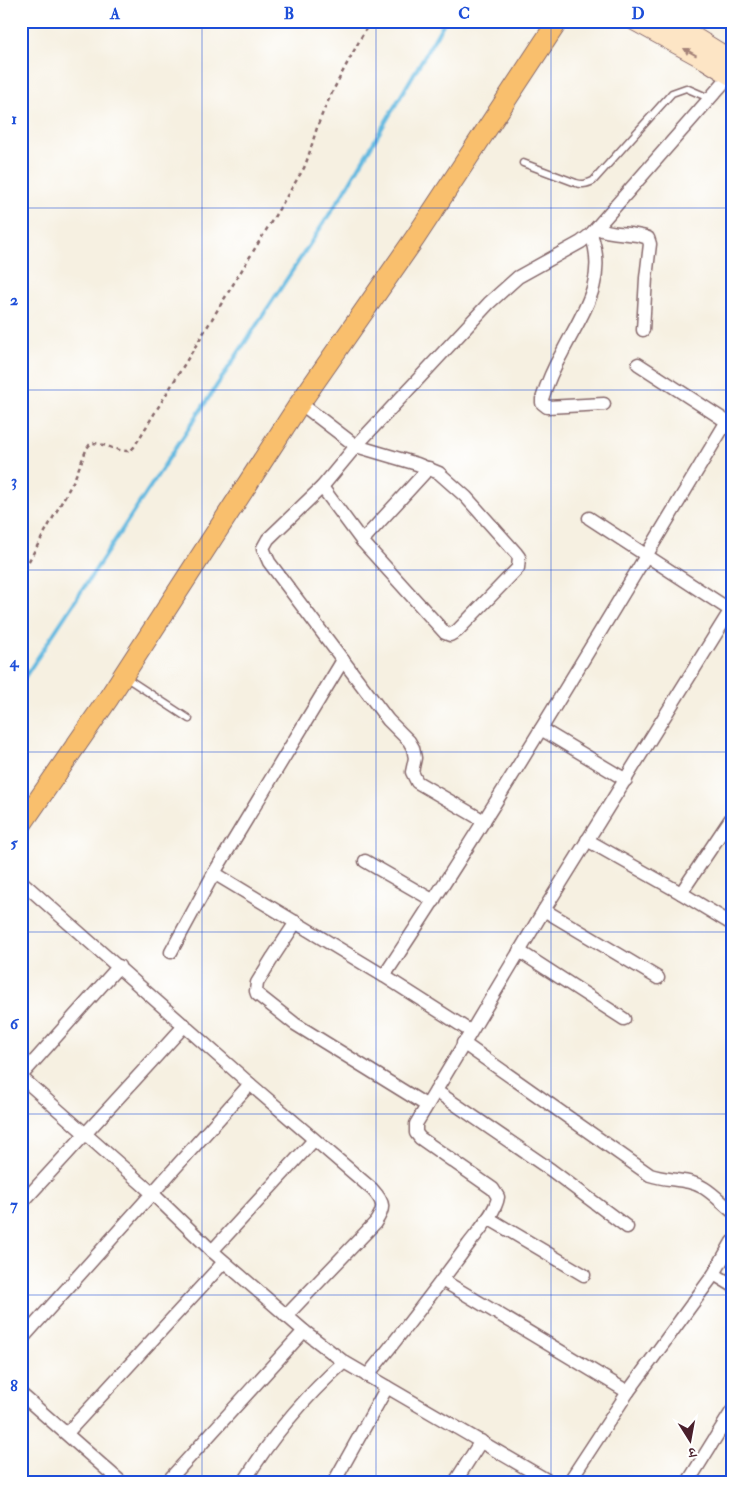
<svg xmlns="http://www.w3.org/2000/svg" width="753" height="1503" font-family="'IM FELL Double Pica','Noto Serif Devanagari',serif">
	<rect width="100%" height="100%" fill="#fff"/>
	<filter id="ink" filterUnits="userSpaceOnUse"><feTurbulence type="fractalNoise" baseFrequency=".02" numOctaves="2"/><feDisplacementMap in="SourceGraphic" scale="10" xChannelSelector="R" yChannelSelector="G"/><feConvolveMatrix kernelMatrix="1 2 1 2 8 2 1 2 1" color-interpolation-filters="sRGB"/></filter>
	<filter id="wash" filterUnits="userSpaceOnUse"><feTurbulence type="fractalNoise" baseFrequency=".0096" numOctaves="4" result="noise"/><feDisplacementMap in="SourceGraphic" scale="20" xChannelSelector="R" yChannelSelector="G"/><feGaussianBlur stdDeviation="1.12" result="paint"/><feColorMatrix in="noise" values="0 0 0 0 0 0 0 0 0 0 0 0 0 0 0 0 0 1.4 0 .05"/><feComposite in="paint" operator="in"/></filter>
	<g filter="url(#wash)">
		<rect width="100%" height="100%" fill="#f6f0e1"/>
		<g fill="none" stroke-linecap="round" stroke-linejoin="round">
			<polyline stroke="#64b9e0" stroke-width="4" points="21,683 346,189 445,21"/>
		</g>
	</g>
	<g filter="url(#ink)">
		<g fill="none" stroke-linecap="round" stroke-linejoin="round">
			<g stroke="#86686b" stroke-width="9">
				<g id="service">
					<path d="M523,163L576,183C583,185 586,184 593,181L672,93L686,88L709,98"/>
					<polyline points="125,677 189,719"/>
				</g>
			</g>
			<g stroke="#86686b" stroke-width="15">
				<g id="minor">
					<path d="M597,228C614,236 631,231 648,238L650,244L646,278L643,330"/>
					<path d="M591,234C608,281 582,313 562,353C554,367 547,383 542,399V403L547,407L604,404"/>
					<polyline points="638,364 732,425"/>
					<polyline points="300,403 356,446 417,464 439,473 466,497 516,553 519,557 518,568 457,631 450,635 445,633 362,541 322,487"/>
					<polyline points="589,518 730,610"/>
					<polyline points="362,541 429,468"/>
					<polyline points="541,729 626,780"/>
					<polyline points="484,821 417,782 412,772 415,758 413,748 409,741 388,720 269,562 263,548 268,539 322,487 356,446 489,303 518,277 581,242 591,234 732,73"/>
					<polyline points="587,840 681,893 732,817"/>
					<polyline points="365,861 434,901"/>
					<polyline points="214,873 384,976 470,1031"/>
					<path d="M21,881L250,1084L372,1189C385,1203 385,1208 375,1223L286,1316"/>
					<polyline points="681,893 732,924"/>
					<polyline points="296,922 273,957 257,983 256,991 257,994 295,1024 426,1105"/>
					<polyline points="519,951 624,1019"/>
					<polyline points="171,952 214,873 343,660"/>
					<path d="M384,976C504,795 615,607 727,421"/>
					<polyline points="658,978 544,910 732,608"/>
					<path d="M463,1043L650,1175C667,1181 688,1178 704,1188C714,1194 723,1204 732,1211"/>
					<polyline points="21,1076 119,966"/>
					<polyline points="21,1077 152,1193 212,1251 304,1331 344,1362 550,1482"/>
					<polyline points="436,1091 551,1170 627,1227"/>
					<polyline points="21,1204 185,1025"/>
					<polyline points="488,1218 584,1275"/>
					<polyline points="212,1251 314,1140"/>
					<polyline points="714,1274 732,1285"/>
					<polyline points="442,1280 628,1392"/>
					<polyline points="21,1340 250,1084"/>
					<path d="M367,1376C402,1333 435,1290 468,1245C477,1233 496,1212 498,1197L493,1189L420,1138L416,1133V1124L544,910"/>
					<polyline points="21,1394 121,1482"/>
					<polyline points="67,1433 224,1262"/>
					<polyline points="167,1482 304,1331"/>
					<path d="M244,1482C271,1437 305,1397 344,1362"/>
					<polyline points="334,1482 387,1387"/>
					<polyline points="455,1482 481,1441"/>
					<polyline points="569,1482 628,1392 714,1274 732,1242"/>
					<polyline points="688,1482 732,1411"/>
				</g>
			</g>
			<g stroke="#86686b" stroke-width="20">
				<g id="secondary">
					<polyline points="634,21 705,60 732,77"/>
					<polyline points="669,21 732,60"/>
				</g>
			</g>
			<g stroke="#86686b" stroke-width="22">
				<polyline id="primary" points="21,825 108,699 300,403 415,238 558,21"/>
			</g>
			<path stroke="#86686b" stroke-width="2.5" stroke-dasharray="4 4" stroke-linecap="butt" d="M21,575L74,480L87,448L91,443C104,443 115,451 127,451C131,451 131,450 134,447L304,168C311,151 314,134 321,117C335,84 353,53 370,21"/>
			<use href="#service" stroke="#fff" stroke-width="6"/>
			<use href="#minor" stroke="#fff" stroke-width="12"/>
			<use href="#secondary" stroke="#fde5c5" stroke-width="18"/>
			<use href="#primary" stroke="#f9bf6d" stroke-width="20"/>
		</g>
		<defs><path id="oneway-solid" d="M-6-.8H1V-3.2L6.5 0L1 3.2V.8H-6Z" transform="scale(1.25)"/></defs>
		<use fill="#a48278" href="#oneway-solid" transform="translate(690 52) rotate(-151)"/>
	</g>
	<path fill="none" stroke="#1d4ed8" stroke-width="1" stroke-opacity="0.55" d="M202,21V1482M376,21V1482M551,21V1482M21,208H732M21,390H732M21,570H732M21,752H732M21,932H732M21,1114H732M21,1295H732"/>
	<rect width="753" height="1503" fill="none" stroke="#fff" stroke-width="55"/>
	<g transform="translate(690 1440) rotate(169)" stroke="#ffffff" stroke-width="4" paint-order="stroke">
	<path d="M0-4L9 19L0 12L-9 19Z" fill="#4a1f2b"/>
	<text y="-8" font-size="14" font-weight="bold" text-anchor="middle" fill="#4a1f2b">उ</text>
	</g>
	<rect x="28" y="28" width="698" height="1448" fill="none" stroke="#1d4ed8" stroke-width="2"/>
	<g font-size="16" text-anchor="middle" font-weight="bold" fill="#1d4ed8">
		<text x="115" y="19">A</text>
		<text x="289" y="19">B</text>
		<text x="464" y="19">C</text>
		<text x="638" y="19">D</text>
		<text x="14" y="124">1</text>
		<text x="14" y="305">2</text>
		<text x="14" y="486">3</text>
		<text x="14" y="667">4</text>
		<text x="14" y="848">5</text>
		<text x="14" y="1029">6</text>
		<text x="14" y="1210">7</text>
		<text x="14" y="1391">8</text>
	</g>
</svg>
